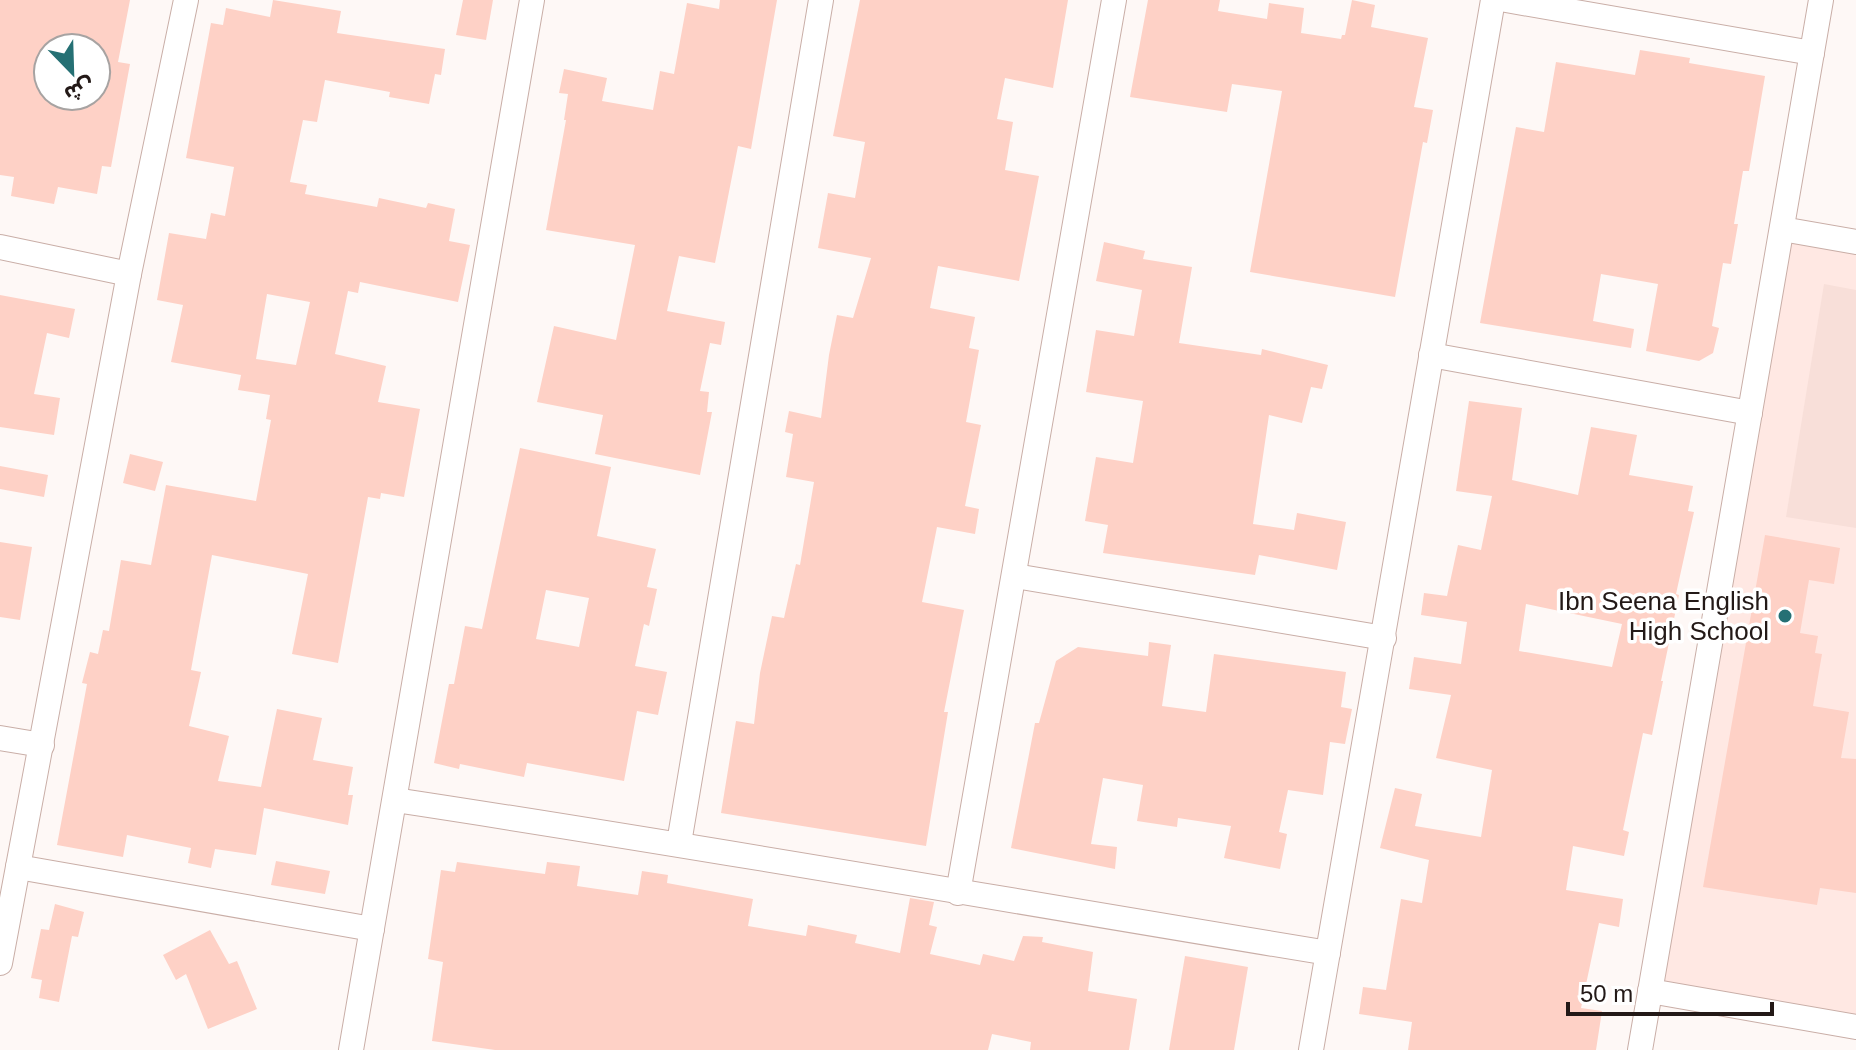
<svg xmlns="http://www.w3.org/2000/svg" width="1856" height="1050" font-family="Helvetica,'Noto Sans Arabic',sans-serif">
	<rect width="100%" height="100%" fill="#fef8f6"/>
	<polygon fill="#ffe8e3" points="1782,229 1856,242 1856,1027 1650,991"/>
	<polygon fill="#f8dfd9" points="1824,284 1856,290 1856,528 1786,517"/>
	<g fill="#fed1c6" fill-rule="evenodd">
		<path d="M0,0H130L118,62L130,64L111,167L102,166L97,194L58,187L54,204L11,196L14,177L0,175ZM48,48H96V96H48Z"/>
		<path d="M273,0L341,11L337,33L445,49L441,75L435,74L429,104L389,97L390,92L325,80L317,122L303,120L290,182L307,185L305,194L377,207L379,198L426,208L428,203L455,209L449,241L470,245L458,302L360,282L358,293L348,291L335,354L386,366L378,402L420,409L404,497L381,493L380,499L368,497L338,663L292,654L308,574L212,555L191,670L201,672L189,726L229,736L218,781L261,787L277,709L322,718L313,760L353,767L348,795H353L348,825L264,808L256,855L215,849L211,868L188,863L191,848L127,835L123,857L57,845L87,684L82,683L90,652L98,654L103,630L109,631L121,560L151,565L166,485L256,501L271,420L266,419L270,395L238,390L241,375L171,362L183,305L157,300L169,233L206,239L211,213L225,216L234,167L186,158L211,23L223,25L226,8L270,17ZM267,294L310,302L296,365L256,359Z"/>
		<polygon points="463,0 493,0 486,40 456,35"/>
		<polygon points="720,0 777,0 751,149 738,146 715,263 679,256 667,311 725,322 721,345 710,343 700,391 709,392 707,412 712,412 700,475 595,454 603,415 537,402 554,326 616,340 635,245 546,230 566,120 564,120 568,94 559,93 564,69 607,78 602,101 653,110 660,71 674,74 687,3 719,9"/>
		<polygon points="860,0 1068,0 1053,88 1005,78 997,119 1013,122 1005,170 1039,176 1019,281 938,266 930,308 975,317 969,348 979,350 966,422 981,425 965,506 979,509 975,534 937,527 922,602 964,610 944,712 948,712 926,846 721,813 736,721 754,724 760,673 772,616 784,618 796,564 800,565 814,482 786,477 793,434 785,432 789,411 821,418 829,355 837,315 853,318 871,258 818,248 828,193 855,198 865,142 833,136"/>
		<polygon points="1148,0 1220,0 1218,11 1267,19 1269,3 1304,8 1301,33 1341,39 1342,35 1345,35 1352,0 1375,5 1371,27 1428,38 1414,107 1433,110 1427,143 1423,142 1395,297 1250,272 1282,91 1232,84 1227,112 1130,97"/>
		<polygon points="1640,50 1690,58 1689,63 1765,76 1749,171 1743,171 1734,224 1738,224 1731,264 1723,263 1712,326 1719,328 1713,353 1699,361 1646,351 1658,284 1601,274 1593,321 1634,329 1631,348 1480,323 1516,127 1544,132 1556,62 1635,75"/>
		<polygon points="1104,242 1145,251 1143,259 1192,267 1179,343 1261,355 1262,349 1328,365 1322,389 1311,387 1302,423 1269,415 1253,524 1294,530 1297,513 1346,522 1337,570 1259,555 1255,575 1103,553 1108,525 1085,521 1096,457 1133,463 1143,401 1086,392 1096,330 1134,336 1142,290 1096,281"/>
		<polygon points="0,295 75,309 69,338 47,333 34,394 60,398 54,435 0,427"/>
		<path d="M1469,401L1522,408L1512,480L1578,495L1591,427L1637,435L1629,475L1693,486L1688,511L1694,512L1676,594L1679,595L1661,681H1663L1652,735L1643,733L1623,830L1629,832L1624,856L1573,846L1566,890L1623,899L1619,927L1599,923L1581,1008L1602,1011L1596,1050H1408L1412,1022L1359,1014L1363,987L1386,990L1401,899L1422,903L1429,860L1380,848L1395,788L1422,794L1415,826L1481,837L1492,770L1436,758L1451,695L1409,689L1414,657L1461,664L1467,622L1421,615L1424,593L1447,596L1458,545L1481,550L1492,496L1456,491ZM1526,604L1622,624L1612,667L1519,651Z"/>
		<path d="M520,448L611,467L597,536L656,549L647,587L657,589L649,626L644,624L635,666L667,672L658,715L637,711L624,781L527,763L524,777L460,764L459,769L434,763L449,684H454L465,626L482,629ZM546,590L589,598L579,647L536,639Z"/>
		<polygon points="130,454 163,462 155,491 123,483"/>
		<polygon points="0,466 48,475 44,497 0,489"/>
		<polygon points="1765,535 1840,548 1834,584 1809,580 1800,633 1818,636 1815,653 1822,654 1813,706 1849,712 1841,758 1856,759 1856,893 1820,888 1817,905 1703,887"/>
		<polygon points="0,542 32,547 20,620 0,617"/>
		<polygon points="1149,642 1171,645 1162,706 1206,712 1214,654 1346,672 1341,707 1352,709 1345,744 1330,742 1323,795 1288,790 1279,832 1287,834 1280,869 1224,858 1231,826 1178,818 1177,827 1137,821 1143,785 1103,778 1091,844 1117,847 1115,869 1011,848 1035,723 1039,723 1056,661 1078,647 1148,656"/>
		<polygon points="276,861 330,871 325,894 271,885"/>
		<polygon points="457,862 545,874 547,862 580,866 577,886 638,895 642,871 668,875 667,883 753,899 748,926 806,936 808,925 857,935 855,943 900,953 910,898 934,902 929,925 937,927 930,954 980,965 983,954 1014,961 1023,936 1043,937 1042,942 1093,952 1088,991 1137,999 1129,1050 1030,1050 1031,1042 992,1034 988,1050 495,1050 432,1041 443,962 428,959 441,870 455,872"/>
		<polygon points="55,904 84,912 78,937 72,936 59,1002 39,998 42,980 31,978 41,929 49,930"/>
		<polygon points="210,930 229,964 237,961 257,1009 208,1029 186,974 176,980 163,955"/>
		<polygon points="1185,956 1248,967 1234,1050 1169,1050"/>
	</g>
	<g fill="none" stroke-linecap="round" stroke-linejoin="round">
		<g stroke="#c9aea7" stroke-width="26">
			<g id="minor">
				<polyline points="1506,0 1812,53"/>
				<polyline points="1782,229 1856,242"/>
				<polyline points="0,247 129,274"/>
				<polyline points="1431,355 1750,413"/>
				<polyline points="1015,576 1384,638"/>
				<polyline points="0,738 42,745"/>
				<path d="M395,800C706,847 1017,902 1328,953"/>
				<polyline points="679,843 821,0"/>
				<polyline points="18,867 372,929"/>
				<polyline points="958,893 1114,0"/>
				<polyline points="0,963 129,274 186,0"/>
				<polyline points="1650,991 1856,1027"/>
				<polyline points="351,1050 532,0"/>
				<polyline points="1311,1050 1493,0"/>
				<polyline points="1640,1050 1821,0"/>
			</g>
		</g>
		<use href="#minor" stroke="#fff" stroke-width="24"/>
	</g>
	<circle fill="#257074" stroke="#fff" stroke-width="3" cx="1785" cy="616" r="8"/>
	<g text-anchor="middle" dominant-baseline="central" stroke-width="7" stroke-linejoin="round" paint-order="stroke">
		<g font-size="26" fill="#231917" stroke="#fff" text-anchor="end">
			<text x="1769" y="601">Ibn Seena English<tspan x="1769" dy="30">High School</tspan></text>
		</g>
	</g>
	<g transform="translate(72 72) rotate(157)"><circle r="38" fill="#ffffff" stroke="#a7a3a2" stroke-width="2"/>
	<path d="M0-6L14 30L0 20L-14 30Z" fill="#257074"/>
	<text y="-12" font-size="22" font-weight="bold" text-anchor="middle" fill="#231917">ش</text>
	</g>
	<path d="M1568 1002v12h204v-12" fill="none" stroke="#231917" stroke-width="4"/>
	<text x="1580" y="1002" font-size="24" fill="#231917" stroke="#ffffff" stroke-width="6" paint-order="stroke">50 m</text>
</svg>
